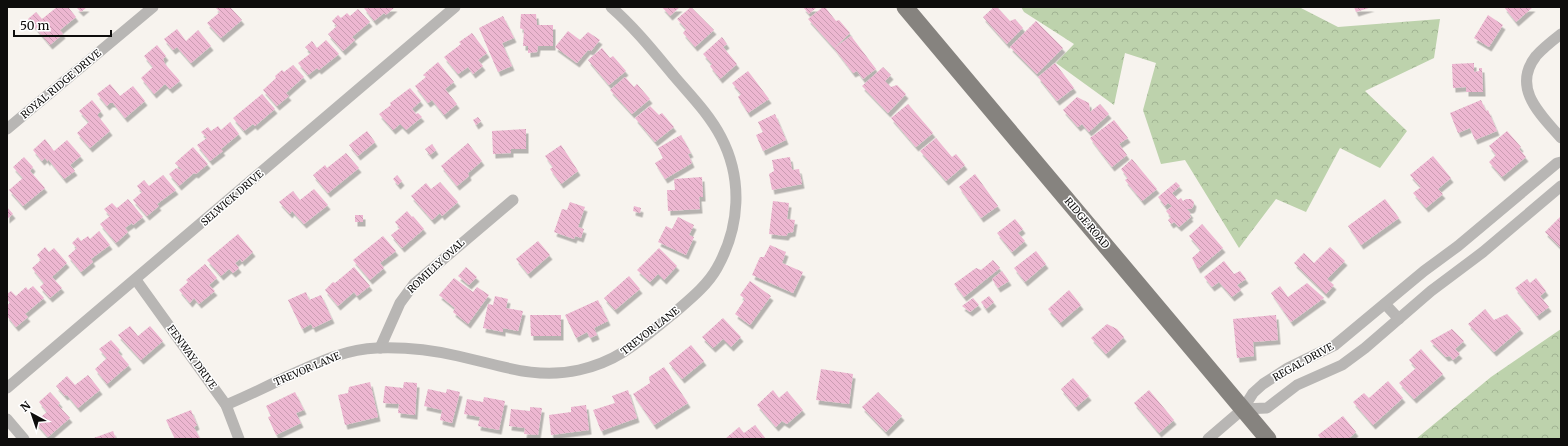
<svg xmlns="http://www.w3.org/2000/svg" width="1568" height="446" font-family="Merriweather,serif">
	<defs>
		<pattern id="forest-crowns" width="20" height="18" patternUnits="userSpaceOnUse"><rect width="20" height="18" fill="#bdd2ac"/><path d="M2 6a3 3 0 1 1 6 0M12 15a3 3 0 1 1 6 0" fill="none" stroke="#a1b393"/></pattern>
		<pattern id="building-back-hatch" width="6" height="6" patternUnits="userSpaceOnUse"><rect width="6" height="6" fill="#edb7d1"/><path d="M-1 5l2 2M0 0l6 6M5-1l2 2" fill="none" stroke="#ca9cb2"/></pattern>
		<filter id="shadow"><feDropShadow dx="2.5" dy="4.5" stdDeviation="0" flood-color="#0004"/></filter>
	</defs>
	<rect width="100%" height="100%" fill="#f7f3ee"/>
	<g fill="url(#forest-crowns)">
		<polygon points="1021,7 1299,7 1338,27 1440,19 1434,58 1365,91 1407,131 1380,168 1340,148 1306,212 1276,199 1239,248 1185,160 1161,164 1143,110 1156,63 1125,53 1114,105 1056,63 1074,44 1024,12"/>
		<polygon points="1561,329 1561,439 1416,439 1491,377"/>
	</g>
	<g fill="url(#building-back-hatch)" filter="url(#shadow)">
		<polygon points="57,7 68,7 76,17 60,30 63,34 50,45 28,19 36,12 42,19"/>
		<polygon points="76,7 87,7 81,12"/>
		<polygon points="215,7 230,7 242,20 221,38 207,23 220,12"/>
		<polygon points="365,7 395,7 386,15 384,13 374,21 364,8"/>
		<polygon points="662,7 680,7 670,16"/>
		<polygon points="691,7 714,30 695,47 683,33 686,29 677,19"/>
		<polygon points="803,7 817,7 809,14"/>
		<polygon points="823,7 825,7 836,21 839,20 850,33 834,48 808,19"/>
		<polygon points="994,7 997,7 1010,21 1015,19 1023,28 1007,44 983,17"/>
		<polygon points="1354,7 1372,7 1356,12"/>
		<polygon points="1504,7 1533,7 1516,22"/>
		<polygon points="358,9 370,22 352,37 355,40 343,51 328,34 337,26 332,21 338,15 341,18 347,13 350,16"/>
		<polygon points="521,14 536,14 537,25 553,25 553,46 538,46 537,52 528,53 528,46 523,46 524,30 520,28"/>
		<polygon points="1488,15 1503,25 1489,47 1474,38"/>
		<polygon points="503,16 514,38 502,43 512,66 498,72 479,28"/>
		<polygon points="1036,21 1063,48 1037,74 1010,47"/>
		<polygon points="177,29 186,41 198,30 211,46 191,63 177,47 173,50 164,39"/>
		<polygon points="568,31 580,40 588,32 600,40 591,51 588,50 577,63 555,47"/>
		<polygon points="472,33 487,53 478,60 483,66 473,74 468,67 458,74 444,57 461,44 459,42"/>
		<polygon points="851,36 876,69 863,79 857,71 853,73 834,48"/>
		<polygon points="722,37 727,44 723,47 737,64 720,79 710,66 712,64 703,54"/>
		<polygon points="326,40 339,54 319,70 317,68 308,75 298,63 311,53 305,47 312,41 317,48"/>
		<polygon points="157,45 166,56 163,59 165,64 180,81 170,89 165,84 154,94 141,78 153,67 144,56"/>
		<polygon points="602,48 610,58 613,56 626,71 609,85 588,60"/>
		<polygon points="438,62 454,82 445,89 457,104 444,115 432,100 428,103 415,86 426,77 423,75"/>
		<polygon points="1055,63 1074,88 1057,101 1038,77"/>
		<polygon points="1474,63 1474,72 1479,71 1479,68 1482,68 1483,92 1466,92 1466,87 1453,88 1452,64"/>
		<polygon points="293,65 304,77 286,93 289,96 277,106 263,90 276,78 275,76 282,70 284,72"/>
		<polygon points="883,67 891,75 885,81 891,87 897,85 906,94 888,113 862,86"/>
		<polygon points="748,71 769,99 748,113 738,97 741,94 732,83"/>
		<polygon points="625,77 634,87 637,84 650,99 632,114 610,90"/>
		<polygon points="110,84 120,96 133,86 145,101 125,118 113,103 110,103 107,106 97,94"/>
		<polygon points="410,88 421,101 412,109 416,114 418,113 422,117 406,130 400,124 393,130 379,114 391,105 390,103"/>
		<polygon points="262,94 275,109 255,126 253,124 244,131 233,118"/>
		<polygon points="1077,97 1089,103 1090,112 1100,104 1109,114 1089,132 1082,124 1078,127 1063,110"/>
		<polygon points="92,100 101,111 98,114 98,116 110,131 90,148 77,133 89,122 79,111"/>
		<polygon points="1481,100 1486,111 1488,110 1497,131 1475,140 1470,128 1458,133 1450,113"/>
		<polygon points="908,104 933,133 916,147 891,118"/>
		<polygon points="650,106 659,115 662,113 674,127 655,142 635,118"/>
		<polygon points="775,114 786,140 763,151 756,135 763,132 758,122"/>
		<polygon points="478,117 481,121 476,125 473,120"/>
		<polygon points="1114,120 1128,138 1119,144 1127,155 1112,167 1090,138"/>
		<polygon points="230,122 239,134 221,149 223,151 210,161 197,145 207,138 201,132 208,127 211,131 218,126 221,130"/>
		<polygon points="526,129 526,149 511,149 511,153 493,154 492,131"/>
		<polygon points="367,131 375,142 358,156 349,145"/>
		<polygon points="1507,131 1521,147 1519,149 1526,157 1502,177 1489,162 1496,155 1489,146"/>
		<polygon points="681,135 691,153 688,154 692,163 665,179 655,163 663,158 658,148"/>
		<polygon points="936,138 952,157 956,154 965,165 946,181 920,151"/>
		<polygon points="45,139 54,151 67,140 81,156 70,165 75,171 64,179 48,159 48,162 45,158 42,161 33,150"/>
		<polygon points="468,143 482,161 468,173 469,176 457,186 441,166"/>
		<polygon points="432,144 436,150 430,155 425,149"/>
		<polygon points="561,145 578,171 561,184 550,169 553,167 545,156"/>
		<polygon points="193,147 208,164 196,174 194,173 179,186 169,174 176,168 183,171 175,163"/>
		<polygon points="346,153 359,168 328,193 313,175 325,165 327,168"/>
		<polygon points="1433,156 1451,178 1438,189 1443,194 1426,208 1413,193 1421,187 1410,175"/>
		<polygon points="24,157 33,167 30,171 45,188 23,206 9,190 23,178 13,167"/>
		<polygon points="790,157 792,170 799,169 802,184 772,190 769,174 774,171 772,160"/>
		<polygon points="1132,159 1157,189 1142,201 1125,180 1128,178 1121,169"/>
		<polygon points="975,174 998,206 981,218 959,187"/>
		<polygon points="163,175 176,190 157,204 159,206 147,216 133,200 142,192 137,186 144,180 149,186"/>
		<polygon points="397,175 402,181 398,185 393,179"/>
		<polygon points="702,177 703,197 699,197 700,209 668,211 667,190 675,190 674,179"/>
		<polygon points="440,182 458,202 442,216 440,213 432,220 411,196 426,183 431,189"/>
		<polygon points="1176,182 1180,186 1172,193 1178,200 1181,198 1183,201 1186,199 1191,199 1194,202 1193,207 1191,209 1187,209 1191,214 1189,215 1191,217 1179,227 1174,222 1171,224 1168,220 1171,217 1166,211 1172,206 1168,203 1165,206 1158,197"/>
		<polygon points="314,189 328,205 304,224 292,211 290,214 279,202 293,191 300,200"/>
		<polygon points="128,199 143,217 133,225 132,223 125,228 128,232 116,243 100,224 110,216 104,209 112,203 117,208"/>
		<polygon points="1385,199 1399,218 1361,245 1348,226"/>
		<polygon points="773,201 789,203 787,219 795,220 793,232 788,233 786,236 769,234"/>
		<polygon points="570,202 585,207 578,227 584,229 581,238 575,236 574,239 554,232 562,209 567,210"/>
		<polygon points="634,206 641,208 640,213 633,211"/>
		<polygon points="7,207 13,214 7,219"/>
		<polygon points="407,211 412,217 413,216 424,229 402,248 391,235 400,228 395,222"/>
		<rect x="355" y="215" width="8" height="7"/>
		<polygon points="1561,216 1561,248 1545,232"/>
		<polygon points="678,217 694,225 689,235 694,237 686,255 658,242 666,226 672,229"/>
		<polygon points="1015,219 1023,229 1018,233 1025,241 1012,252 997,233"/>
		<polygon points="1202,224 1223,248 1198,269 1192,258 1201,250 1189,236"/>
		<polygon points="99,231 110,245 91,259 93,262 81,272 68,256 77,248 72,243 78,237 81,241 88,236 90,239"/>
		<polygon points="238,234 253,252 242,262 240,259 235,263 239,268 233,273 229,269 221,276 207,260"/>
		<polygon points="383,236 396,251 380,263 384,268 370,280 353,260"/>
		<polygon points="538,241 550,255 528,274 516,259"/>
		<polygon points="770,245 786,252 782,263 803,272 793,293 752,275 760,257 764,257"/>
		<polygon points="45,247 49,252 54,248 67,263 52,277 62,288 50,298 40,287 44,283 32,268 41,260 37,255"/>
		<polygon points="1330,247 1345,261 1327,279 1334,285 1326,294 1294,263 1304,253 1314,263"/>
		<polygon points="659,248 677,266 664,280 658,274 650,282 637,270"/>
		<polygon points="1036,251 1046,264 1025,282 1014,268"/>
		<polygon points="993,260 1000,268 964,297 954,284 976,268 981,270"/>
		<polygon points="1224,261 1234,274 1240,271 1246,279 1237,285 1241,290 1232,297 1219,282 1212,287 1204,277"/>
		<polygon points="205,264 217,278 209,285 215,291 199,304 194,298 190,303 179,290 188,282 186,280"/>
		<polygon points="354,267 370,286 357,296 354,292 338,306 325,290 333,282 335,283"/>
		<polygon points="466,267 477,277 469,285 458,276"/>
		<polygon points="1002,271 1009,281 998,288 992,279"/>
		<polygon points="629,276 640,289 615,310 604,298"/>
		<polygon points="454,278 473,292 477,287 489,295 468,324 453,312 455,308 439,295"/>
		<polygon points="1536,278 1546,291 1540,296 1549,307 1537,316 1515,288 1527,279 1530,283"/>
		<polygon points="750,281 771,296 750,325 735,314 745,299 740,295"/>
		<polygon points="1307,283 1324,298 1291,322 1271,293 1280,286 1288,297"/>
		<polygon points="33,286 44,298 25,314 28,317 16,327 7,316 7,305 10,303 7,299 7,294 11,291 16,296 26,287 28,290"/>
		<polygon points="1069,290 1081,305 1060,323 1048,309"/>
		<polygon points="306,292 309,300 321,295 332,319 313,328 311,324 302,329 288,300"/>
		<polygon points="495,296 508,299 506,308 523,311 518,331 503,328 503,332 483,328 488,304 493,305"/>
		<polygon points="989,296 994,302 986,309 981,302"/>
		<polygon points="973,298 979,305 970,312 962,306"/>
		<polygon points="598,300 608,321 594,328 597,335 590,338 587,332 576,338 565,315"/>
		<polygon points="1485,309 1494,320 1507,314 1521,329 1494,352 1468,324"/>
		<polygon points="530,315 561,315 561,336 531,336"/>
		<polygon points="1276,315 1278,340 1253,342 1254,356 1237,358 1233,319"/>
		<polygon points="723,318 741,337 731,347 723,339 713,348 702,337"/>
		<polygon points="1107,324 1117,329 1124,337 1106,354 1091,338"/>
		<polygon points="130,326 138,336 150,326 163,341 141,360 118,335"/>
		<polygon points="1452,329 1464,341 1455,349 1460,354 1453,360 1450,356 1446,357 1430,341"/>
		<polygon points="111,340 120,350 118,352 129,365 107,384 95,369 107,358 99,349"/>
		<polygon points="691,345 704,361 682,379 669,363"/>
		<polygon points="1421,349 1443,374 1414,399 1399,383 1416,368 1409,360"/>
		<polygon points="664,367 688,403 654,425 633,394 650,383 649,377"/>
		<polygon points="821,369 853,374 849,404 816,400"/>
		<polygon points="88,375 100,390 78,408 67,395 65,396 56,386 67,376 75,385"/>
		<polygon points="1073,378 1089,396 1076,407 1061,389"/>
		<polygon points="1388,381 1403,398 1373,425 1353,402 1364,393 1369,398"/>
		<polygon points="370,382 378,417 345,425 338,395 348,393 349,387"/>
		<polygon points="404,382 417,383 415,415 398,413 399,404 383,403 385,386 403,388"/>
		<polygon points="428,389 446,393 447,389 460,392 452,423 440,420 442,410 424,406"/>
		<polygon points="628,390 637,418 601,431 593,410 615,403 612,396"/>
		<polygon points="773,390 779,398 787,391 803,410 787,424 782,421 776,427 757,405"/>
		<polygon points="1149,390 1174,420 1159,433 1134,403"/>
		<polygon points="50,392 60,403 58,405 70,418 48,437 35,422 47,412 39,402"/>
		<polygon points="295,392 304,410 296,413 301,423 276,435 268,417 271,416 266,406"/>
		<polygon points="878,392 902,416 886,432 862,407"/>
		<polygon points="484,397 505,401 499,430 478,426 480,417 464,414 467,399 483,402"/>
		<polygon points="586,405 589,430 551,435 549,415 571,412 571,407"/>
		<polygon points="530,407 542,408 538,435 524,434 525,428 509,426 511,409 530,411"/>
		<polygon points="191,410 197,425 194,427 200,439 175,439 166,420"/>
		<polygon points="1343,416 1356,432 1348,439 1321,439 1318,435"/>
		<polygon points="755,425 766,439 725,439 739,427 744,433"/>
		<polygon points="113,431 116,439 91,439"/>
	</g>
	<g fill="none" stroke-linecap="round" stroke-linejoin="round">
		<g stroke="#b8b6b4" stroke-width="11">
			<path d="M1561,34C1552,41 1543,48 1536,56C1511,88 1541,115 1561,138"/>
			<polyline points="7,129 153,7"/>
			<polyline points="136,280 226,405 239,439"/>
			<polyline points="1385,304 1399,319"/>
			<polyline points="380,348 400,303 414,284 513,200"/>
			<polyline points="7,388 455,7"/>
			<path d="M226,405C247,396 268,386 288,376C317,363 345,349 377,348C403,347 432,350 458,356C500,365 535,380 579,370C620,361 642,339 673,314C689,300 707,286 717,268C740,227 743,179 721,137C709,114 691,96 674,76C654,52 635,28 611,7"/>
			<polyline points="1243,409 1267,408 1297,385 1342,365 1365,348 1431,291 1483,252 1561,186"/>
			<polyline points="7,419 24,439"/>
			<polyline points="1208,439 1243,409 1253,393 1263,384 1288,368 1335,345 1424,271 1458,246 1557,163 1561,162"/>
		</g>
		<polyline stroke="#86837f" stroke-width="17" points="905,7 1268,439"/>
	</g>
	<g text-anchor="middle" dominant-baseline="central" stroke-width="3" stroke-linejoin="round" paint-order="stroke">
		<g font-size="10" fill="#0e0d0c" stroke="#fff">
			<text transform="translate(61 84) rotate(-40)">ROYAL RIDGE DRIVE</text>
			<text transform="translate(232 198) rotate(-41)">SELWICK DRIVE</text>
			<text transform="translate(1087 223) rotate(50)">RIDGE ROAD</text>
			<text transform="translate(436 266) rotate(-43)">ROMILLY OVAL</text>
			<text transform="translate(650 331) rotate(-38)">TREVOR LANE</text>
			<text transform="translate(192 357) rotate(54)">FENWAY DRIVE</text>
			<text transform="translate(1303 362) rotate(-29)">REGAL DRIVE</text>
			<text transform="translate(307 369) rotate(-23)">TREVOR LANE</text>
		</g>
	</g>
	<rect width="1568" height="446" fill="none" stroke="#0e0d0c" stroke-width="16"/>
	<g transform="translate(32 414) rotate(320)" stroke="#ffffff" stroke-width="3" paint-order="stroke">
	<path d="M0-3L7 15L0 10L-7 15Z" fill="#0e0d0c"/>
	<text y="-6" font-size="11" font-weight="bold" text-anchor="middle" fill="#0e0d0c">N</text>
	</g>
	<path d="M14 30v6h97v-6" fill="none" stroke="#0e0d0c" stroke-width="2"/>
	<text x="20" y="30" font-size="12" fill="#0e0d0c" stroke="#ffffff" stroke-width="3" paint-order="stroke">50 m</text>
</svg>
